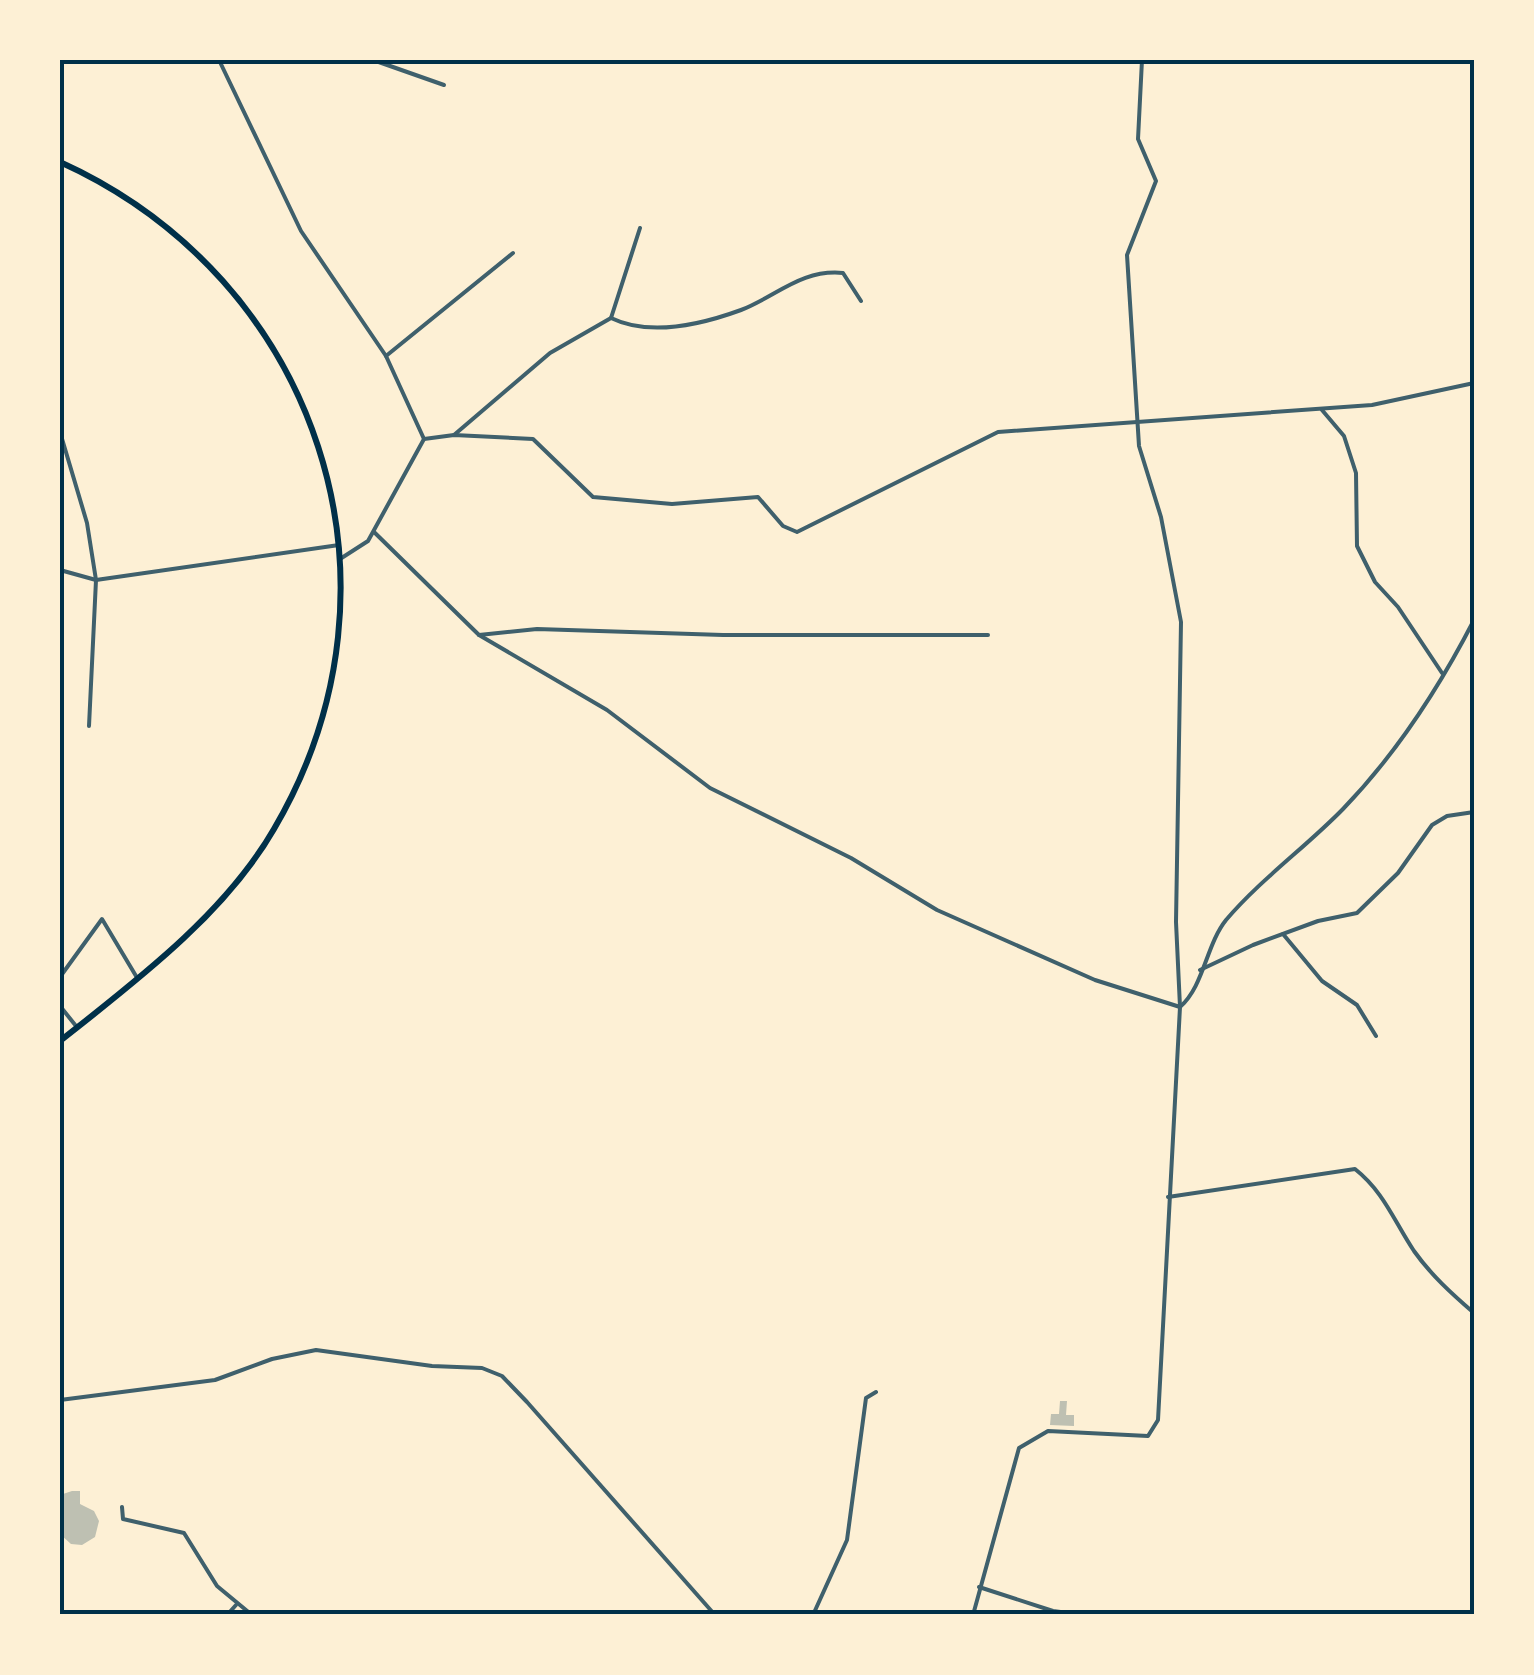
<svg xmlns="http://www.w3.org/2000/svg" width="1534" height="1675" font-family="Helvetica,sans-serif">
	<rect width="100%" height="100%" fill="#fdf0d5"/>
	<g fill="#bec0b2">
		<polygon points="1060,1401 1067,1401 1066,1415 1074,1415 1074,1426 1050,1425 1051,1414 1059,1414"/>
		<polygon points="72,1491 80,1491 80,1504 94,1511 99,1521 95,1537 82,1545 71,1544 60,1534 60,1495"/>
	</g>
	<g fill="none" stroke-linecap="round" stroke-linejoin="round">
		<g stroke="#3f606c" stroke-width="4">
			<polyline points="219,60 301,231 386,356 424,439"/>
			<polyline points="373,60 444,85"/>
			<polyline points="611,318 640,228"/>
			<polyline points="386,356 513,253"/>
			<polyline points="1322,410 1344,436 1356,473 1357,546 1375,582 1398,607 1442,673"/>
			<polyline points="60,432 87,523 96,580 89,726"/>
			<path d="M454,435L550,353L611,318C650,337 700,325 741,310C777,296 801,269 843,273L861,301"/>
			<path d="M374,532L479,635L607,710L710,788L851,858L937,910L1095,980L1180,1007C1204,986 1206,945 1226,920C1261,879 1306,847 1343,809C1396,754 1439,688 1474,620"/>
			<polyline points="340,559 368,541 424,439 454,435 533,439 593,497 672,504 758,497 783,526 797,532 998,432 1372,405 1474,383"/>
			<polyline points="60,570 96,580 339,545"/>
			<polyline points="479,635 537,629 723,635 988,635"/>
			<polyline points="1283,934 1322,981 1357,1005 1376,1036"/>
			<polyline points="1200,970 1253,945 1318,921 1357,913 1398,873 1432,825 1447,816 1474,812"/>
			<polyline points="60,977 102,919 136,976"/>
			<polyline points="60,1006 76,1026"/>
			<path d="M1168,1197L1355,1169C1384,1192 1394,1221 1414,1251C1431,1275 1452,1294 1474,1313"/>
			<polyline points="60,1400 215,1380 272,1359 316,1350 432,1366 482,1368 502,1376 527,1402 715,1615"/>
			<polyline points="122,1507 123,1519 184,1533 217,1586 252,1615"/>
			<polyline points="979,1587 1053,1611 1083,1615"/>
			<polyline points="227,1615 236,1605"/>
			<polyline points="813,1615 847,1540 866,1398 876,1392"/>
			<polyline points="973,1615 1019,1448 1048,1431 1148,1436 1158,1420 1180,1007 1176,922 1181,622 1161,517 1139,446 1127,255 1156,181 1138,139 1142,60"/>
			<polyline points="1469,1615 1474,1609"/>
		</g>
		<path stroke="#003049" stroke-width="6" d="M60,162C318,279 419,582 274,829C225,914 136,981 60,1041"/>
	</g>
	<rect width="1534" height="1675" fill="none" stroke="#fdf0d5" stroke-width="125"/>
	<rect x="62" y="62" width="1410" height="1550" fill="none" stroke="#003049" stroke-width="4"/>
</svg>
